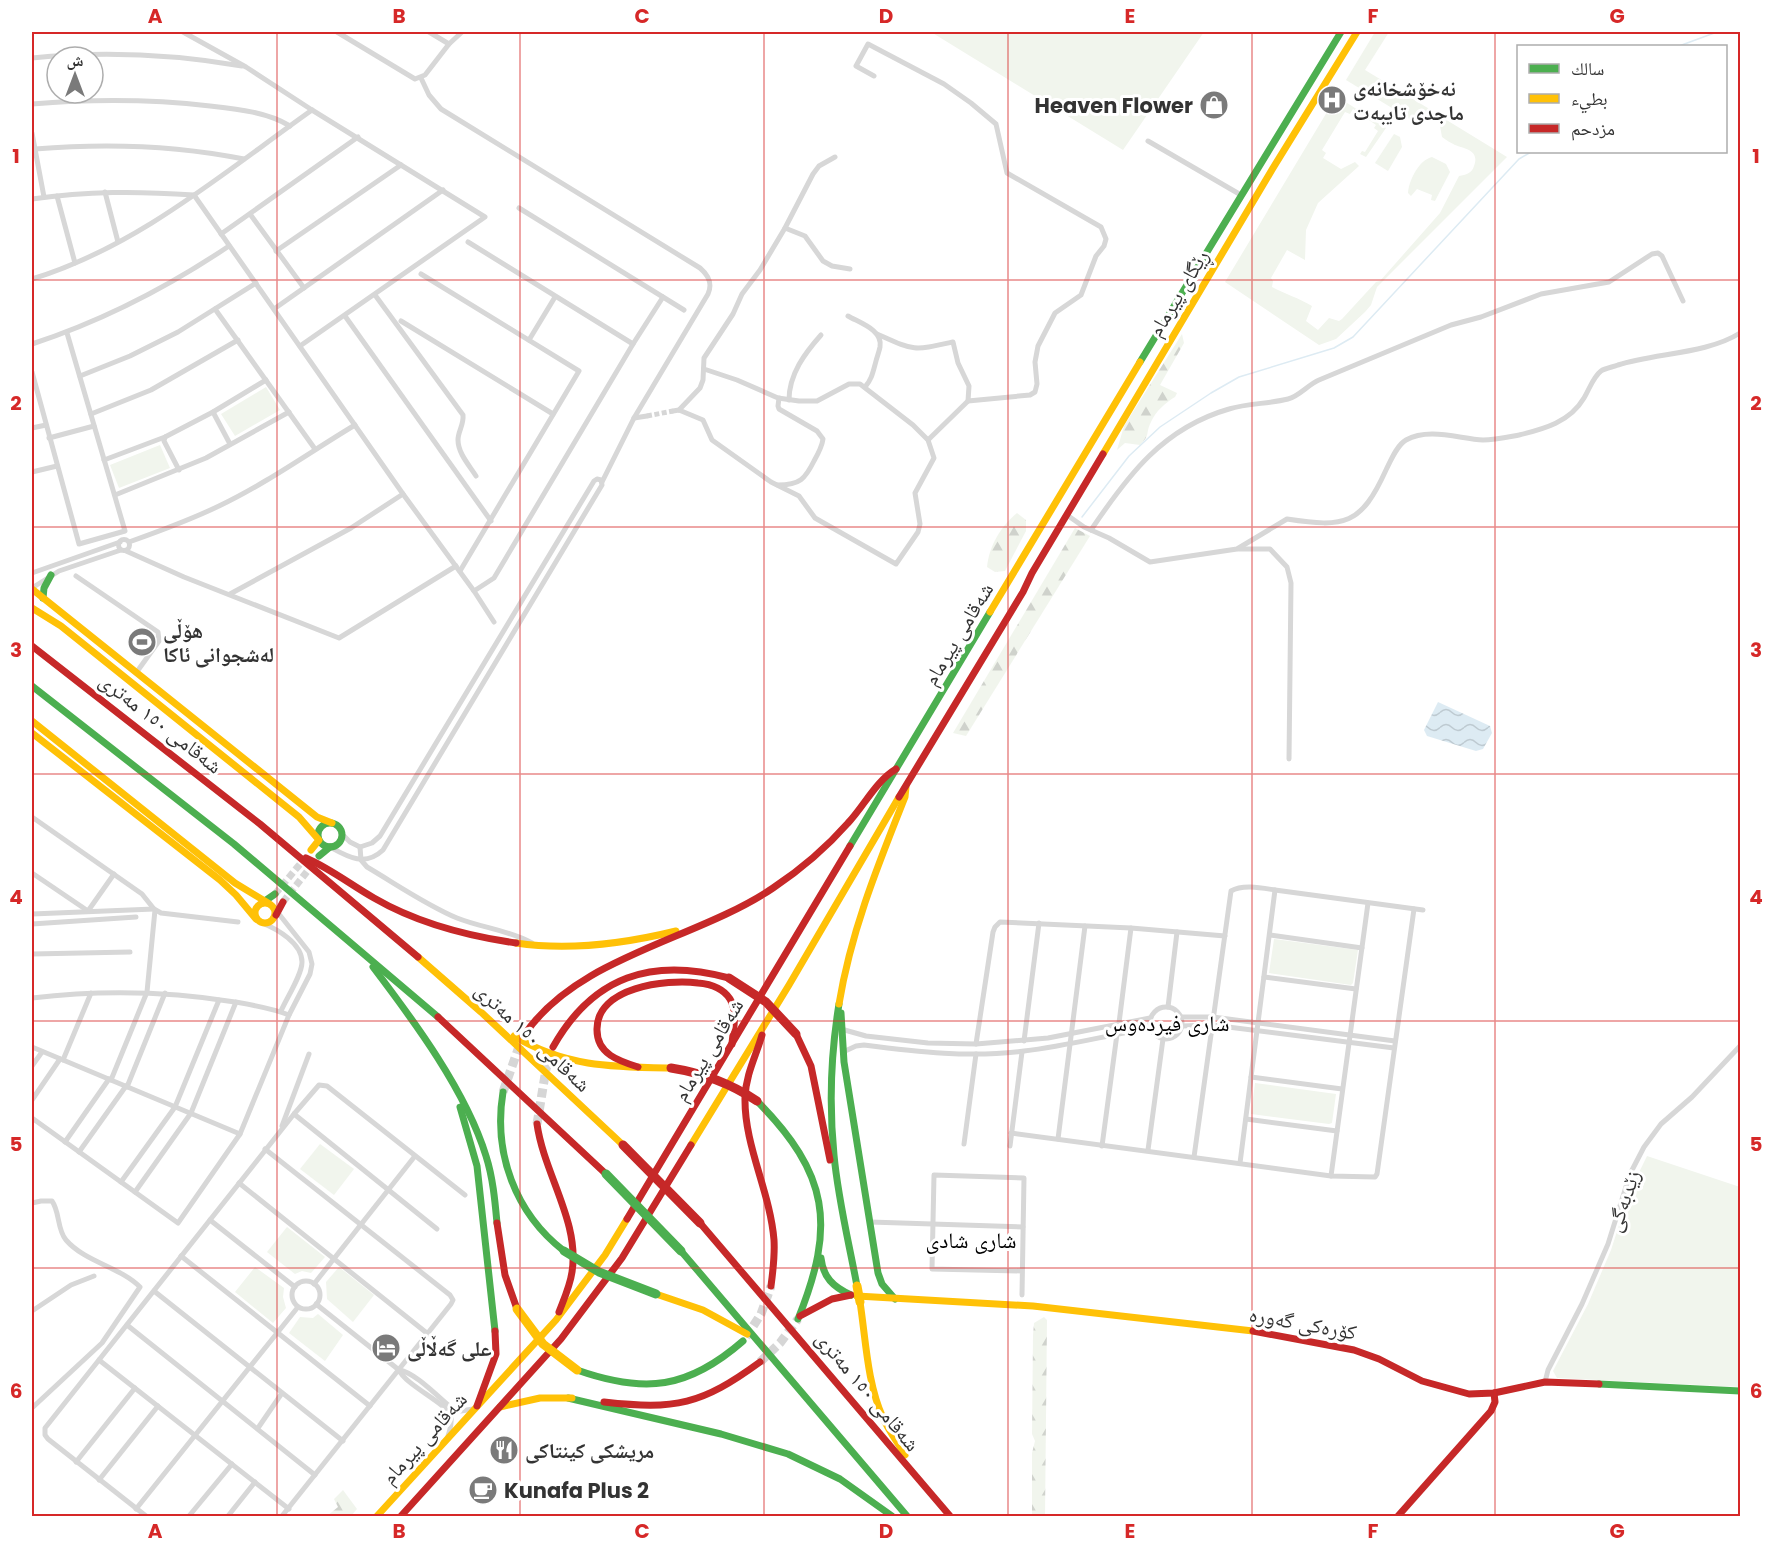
<svg xmlns="http://www.w3.org/2000/svg" width="1772" height="1548" font-family="Poppins,'Noto Naskh Arabic',sans-serif">
	<defs>
		<pattern id="forest-firs" width="22" height="20" patternUnits="userSpaceOnUse" patternTransform="scale(1.5)"><rect width="22" height="20" fill="#f1f5ed"/><path d="M5 1l3.5 6h-7zM16 11l3.5 6h-7z" fill="#cfd2cc"/></pattern>
		<pattern id="water-waves" width="16" height="10" patternUnits="userSpaceOnUse" patternTransform="scale(1.5)"><rect width="16" height="10" fill="#ddebf3"/><path d="M0 5q4-4 8 0t8 0" fill="none" stroke="#becad1"/></pattern>
	</defs>
	<rect width="100%" height="100%" fill="#fff"/>
	<g fill="#f1f5ed">
		<polygon points="931,32 1204,32 1123,150"/>
		<polygon points="1375,32 1389,32 1365,70 1431,110 1427,117 1420,116 1410,119 1346,80"/>
		<path d="M1341,99L1386,128L1366,157L1360,154L1362,151L1365,152L1378,131L1374,128L1376,125L1353,109L1350,114L1345,112L1322,150L1326,153L1323,158L1341,169L1355,162L1359,166L1318,203L1306,230L1305,260L1287,250L1271,278L1273,281L1272,287C1285,294 1299,298 1312,306L1306,321L1318,330L1329,318L1339,321L1342,319L1376,282L1380,281L1440,213L1459,176C1466,175 1472,173 1474,166C1480,150 1465,149 1455,145C1451,143 1446,140 1442,137L1440,126L1437,122L1440,116L1507,157L1377,287L1371,305L1365,312L1336,339L1319,345L1225,282L1333,102L1337,103Z"/>
		<polygon points="1394,134 1400,137 1402,147 1388,171 1375,163"/>
		<path d="M1432,157L1446,164L1450,172L1435,201L1431,200L1432,195L1417,189L1411,196L1408,193C1409,180 1419,160 1432,157Z"/>
		<polygon points="266,387 280,410 235,436 221,414"/>
		<polygon points="160,445 170,468 119,488 110,465"/>
		<polygon points="1274,939 1358,950 1353,983 1351,985 1269,973"/>
		<polygon points="1255,1083 1336,1094 1332,1123 1329,1124 1251,1114"/>
		<polygon points="320,1144 354,1169 334,1195 300,1169"/>
		<polygon points="1647,1156 1740,1187 1740,1387 1557,1378 1553,1371 1588,1304 1611,1250 1630,1191"/>
		<polygon points="287,1227 325,1257 311,1273 302,1271 295,1274 267,1252"/>
		<polygon points="255,1267 284,1288 283,1297 286,1308 273,1323 235,1292"/>
		<polygon points="339,1267 374,1295 353,1322 327,1299 326,1282"/>
		<polygon points="318,1314 343,1335 325,1361 289,1333 300,1317 313,1318"/>
	</g>
	<g fill="url(#forest-firs)">
		<path d="M1182,334L1184,343L1160,385L1177,393L1175,397C1165,403 1156,411 1151,422C1145,434 1151,434 1140,445L1125,443L1117,450L1124,426Z"/>
		<path d="M1017,513L1026,520V531L1005,571L995,572L987,567C989,546 1001,526 1017,513Z"/>
		<polygon points="1075,528 1090,536 966,736 953,733"/>
		<polygon points="1044,1317 1047,1320 1045,1516 1032,1516 1032,1453 1035,1441 1032,1434 1033,1335 1034,1323"/>
		<polygon points="343,1490 357,1509 351,1516 327,1516 338,1507 334,1499"/>
	</g>
	<polygon fill="url(#water-waves)" points="1438,702 1490,726 1492,733 1483,749 1476,751 1427,736 1424,730"/>
	<g fill="none" stroke-linecap="round" stroke-linejoin="round">
		<g stroke="#ddebf3" stroke-width="1.5">
			<polyline points="1679,46 1717,32"/>
			<polyline points="1082,517 1129,456 1160,427 1211,393 1239,377 1334,348 1353,337 1519,159 1531,152"/>
		</g>
		<polyline stroke="#d6d6d6" stroke-width="5" stroke-dasharray="5 2.5" stroke-linecap="butt" points="647,416 673,411"/>
		<g stroke="#d6d6d6" stroke-width="7" stroke-dasharray="7 3.5" stroke-linecap="butt">
			<polyline points="275,894 306,857"/>
			<polyline points="283,902 313,864"/>
		</g>
		<g stroke="#d6d6d6" stroke-width="9" stroke-dasharray="9 4.5" stroke-linecap="butt">
			<polyline points="503,1092 521,1041"/>
			<polyline points="537,1124 546,1069 552,1050"/>
			<polyline points="746,1337 761,1314 771,1286"/>
			<polyline points="760,1362 780,1343 798,1319"/>
		</g>
		<g stroke="#d7d7d7" stroke-width="5">
			<polyline points="183,32 246,67 312,110 485,217 300,346"/>
			<polyline points="337,32 415,79 425,75 449,44 462,32"/>
			<polyline points="429,32 449,44"/>
			<path d="M32,58C102,51 172,54 242,66"/>
			<path d="M874,76L856,66L868,44L944,84L971,103L996,124L1007,173L1101,227L1106,239L1104,246L1096,256L1081,295L1055,313L1038,346L1035,362L1037,384L1035,392L1030,395L968,401L969,386L958,363L953,342C912,351 915,351 877,334"/>
			<path d="M421,78L429,95L441,109L700,268C708,275 713,283 708,294L634,418L602,482"/>
			<path d="M32,104C92,99 150,99 210,106C237,109 267,112 290,126"/>
			<polyline points="32,133 44,197"/>
			<polyline points="1148,141 1241,195"/>
			<path d="M35,149C106,143 174,145 244,159"/>
			<polyline points="105,192 118,242"/>
			<polyline points="57,196 75,263"/>
			<path d="M32,199C88,191 137,191 194,195L403,494L474,591L494,622"/>
			<polyline points="519,208 684,310"/>
			<polyline points="250,214 304,288"/>
			<polyline points="785,228 805,236 823,261 832,266 850,269"/>
			<polyline points="221,234 358,137"/>
			<polyline points="468,242 633,344"/>
			<polyline points="276,251 401,165"/>
			<polyline points="421,274 579,371 460,571"/>
			<path d="M32,279C137,247 223,173 312,110"/>
			<path d="M375,295L463,415C464,425 458,431 458,440C458,453 469,465 476,476"/>
			<polyline points="215,309 315,449"/>
			<polyline points="274,309 443,190"/>
			<polyline points="345,316 491,521"/>
			<path d="M848,316C860,323 883,330 880,347C879,352 877,357 876,361C873,372 872,379 865,387"/>
			<polyline points="401,321 553,414"/>
			<polyline points="529,340 555,297"/>
			<path d="M32,344C102,321 168,287 229,246"/>
			<polyline points="32,372 79,544 125,531 67,333"/>
			<polyline points="80,376 130,356 178,332 256,283"/>
			<path d="M789,400C789,374 805,353 821,335"/>
			<polyline points="679,410 700,388 703,380 704,358 733,314 742,294 760,270 785,228 813,174 819,166 835,157"/>
			<polyline points="673,411 679,410 703,420 712,440 771,482 799,496 815,518 896,564 918,532 920,524 915,493 934,458 928,440 913,425 860,384 849,384 817,401 799,401 778,398 737,380 704,369"/>
			<polyline points="213,412 230,444"/>
			<polyline points="91,414 151,390 238,340"/>
			<polyline points="634,418 647,416"/>
			<polyline points="32,428 46,425"/>
			<polyline points="165,437 164,441 179,470"/>
			<polyline points="49,438 94,426"/>
			<polyline points="928,440 968,401"/>
			<polyline points="104,460 165,437 213,412 266,380"/>
			<polyline points="32,472 57,466"/>
			<path d="M778,485C800,485 805,479 814,461C818,454 822,447 823,439L817,431L779,409L778,406L779,398"/>
			<polyline points="115,495 206,458 289,412"/>
			<path d="M1067,515L1084,527L1109,538L1150,562L1237,549L1287,519C1345,528 1361,525 1386,470C1391,460 1397,445 1406,440C1429,427 1460,439 1483,440C1494,440 1508,437 1519,435C1544,429 1570,422 1584,398C1589,390 1593,377 1601,371C1605,368 1613,367 1618,365C1655,353 1707,354 1740,333"/>
			<path d="M1091,530C1128,475 1163,428 1229,409C1248,403 1269,404 1288,399C1298,397 1309,384 1319,380L1451,325L1481,317L1541,294L1609,282L1652,254L1658,253L1662,256L1683,301"/>
			<circle cx="124" cy="545" r="5.5"/>
			<path d="M129,542C160,531 190,520 219,506C267,483 310,452 355,425"/>
			<polyline points="1239,549 1270,549 1287,567 1291,583 1289,759"/>
			<polyline points="126,551 184,577 339,638 456,566"/>
			<polyline points="32,573 120,542"/>
			<polyline points="76,576 158,632 159,641 136,673"/>
			<polyline points="32,588 59,571 121,550"/>
			<polyline points="474,591 494,578 633,344 663,297"/>
			<polyline points="230,594 351,528 403,494"/>
			<polyline points="32,817 142,894 154,909 161,913 238,922"/>
			<path d="M330,847C348,857 365,867 383,850L602,485L601,480L597,479L594,481L380,836L372,843L360,847L350,842L342,834"/>
			<path d="M360,847L361,860L367,867C396,884 426,905 457,918C482,928 509,930 532,943"/>
			<polyline points="32,873 88,911 114,874"/>
			<polyline points="32,914 154,909"/>
			<path d="M262,923C277,929 302,943 302,962C302,975 286,999 281,1011"/>
			<polyline points="32,924 136,917"/>
			<polyline points="1270,935 1362,948"/>
			<polyline points="32,954 130,952"/>
			<polyline points="1264,977 1356,989"/>
			<path d="M32,998C100,990 167,991 235,1002C253,1005 272,1008 289,1015"/>
			<circle cx="1166" cy="1023" r="16"/>
			<polyline points="1168,1007 1177,932"/>
			<polyline points="1181,1017 1213,1017 1395,1041"/>
			<polyline points="1119,1023 1131,928"/>
			<polyline points="1182,1026 1212,1025 1394,1048"/>
			<polyline points="841,1029 866,1036 928,1043 976,1044 1048,1038 1150,1018"/>
			<polyline points="1024,1041 1039,923"/>
			<polyline points="976,1044 993,932 995,927 1000,922 1131,928 1225,936"/>
			<polyline points="32,1047 240,1134"/>
			<path d="M843,1052L856,1046L864,1045C917,1052 971,1058 1024,1051C1067,1046 1108,1035 1151,1028"/>
			<polyline points="63,1060 91,993"/>
			<polyline points="32,1066 42,1052"/>
			<polyline points="1251,1077 1342,1089"/>
			<polyline points="111,1080 147,992 155,910"/>
			<polyline points="127,1087 165,993"/>
			<polyline points="32,1100 60,1059"/>
			<polyline points="294,1114 437,1229"/>
			<polyline points="32,1118 178,1223 240,1134 289,1015 310,974 312,964 309,952 275,909"/>
			<polyline points="1246,1119 1337,1131"/>
			<polyline points="282,1126 309,1054"/>
			<polyline points="1011,1133 1331,1176 1375,1177 1377,1174 1414,909"/>
			<polyline points="1058,1139 1085,926"/>
			<polyline points="65,1142 109,1079"/>
			<polyline points="964,1144 976,1054"/>
			<polyline points="1010,1146 1022,1052"/>
			<polyline points="1102,1146 1117,1034"/>
			<polyline points="265,1149 450,1295 453,1300 451,1304 282,1516"/>
			<polyline points="1148,1150 1163,1039"/>
			<polyline points="79,1152 126,1086"/>
			<path d="M1194,1157L1231,891C1243,884 1262,888 1275,890L1423,910"/>
			<polyline points="1240,1163 1275,890"/>
			<polyline points="1331,1176 1368,903"/>
			<polyline points="121,1182 175,1107 219,1000"/>
			<polyline points="239,1183 428,1334"/>
			<polyline points="135,1192 191,1113 236,1002"/>
			<path d="M32,1203L41,1201H52C60,1212 57,1230 66,1240C85,1262 120,1267 140,1287L102,1343L32,1408"/>
			<polyline points="210,1220 295,1287"/>
			<polyline points="870,1222 1023,1227"/>
			<polyline points="181,1256 370,1406"/>
			<circle cx="306" cy="1295" r="14"/>
			<polyline points="314,1284 415,1156"/>
			<polyline points="154,1291 343,1441"/>
			<polyline points="1022,1295 1024,1178 934,1175 932,1269 1022,1271"/>
			<path d="M316,1304L399,1370C406,1386 449,1404 451,1417C452,1423 450,1430 448,1436"/>
			<polyline points="32,1311 71,1285 94,1276"/>
			<polyline points="127,1325 315,1475"/>
			<polyline points="99,1360 289,1509"/>
			<path d="M399,1370C415,1372 440,1399 454,1410L461,1411L473,1409"/>
			<polyline points="1545,1382 1548,1370 1582,1304 1608,1244 1630,1174 1644,1147 1661,1124 1692,1097 1740,1046"/>
			<polyline points="258,1428 282,1393"/>
			<polyline points="76,1462 135,1388"/>
			<polyline points="99,1480 158,1406"/>
			<polyline points="136,1509 298,1307"/>
			<polyline points="146,1516 48,1439 45,1435 45,1428 294,1114 319,1085 327,1086 465,1195"/>
			<polyline points="189,1516 232,1464"/>
			<polyline points="228,1516 255,1482"/>
		</g>
		<g stroke="#4caf50" stroke-width="7">
			<polyline points="1140,362 1341,32"/>
			<polyline points="43,598 44,588 51,575"/>
			<polyline points="32,686 234,844 438,1017"/>
			<circle cx="330" cy="835" r="12"/>
			<polyline points="850,846 990,612"/>
			<polyline points="319,856 330,847"/>
			<polyline points="262,903 275,894"/>
			<path d="M373,967C414,1021 466,1091 486,1156C493,1178 495,1201 497,1223"/>
			<path d="M839,1004C831,1053 829,1105 834,1155C838,1199 849,1243 857,1286"/>
			<polyline points="841,1013 844,1062 878,1273 882,1284 895,1299"/>
			<path d="M503,1092C493,1153 515,1213 564,1251"/>
			<path d="M757,1101C829,1174 836,1225 798,1319"/>
			<polyline points="460,1107 477,1166 495,1331"/>
			<polyline points="681,1251 907,1516"/>
			<path d="M821,1258C823,1277 833,1287 851,1295"/>
			<path d="M577,1370C645,1394 688,1389 743,1341"/>
			<polyline points="1599,1384 1740,1391"/>
			<polyline points="568,1398 721,1434 788,1454 840,1479 892,1516"/>
		</g>
		<g stroke="#ffc107" stroke-width="7">
			<polyline points="1103,454 1273,168 1357,32"/>
			<polyline points="32,589 317,817 332,823"/>
			<polyline points="32,608 61,626 299,817 319,840 311,850"/>
			<polyline points="990,612 1140,362"/>
			<polyline points="32,721 235,883 268,903"/>
			<polyline points="32,733 220,880 236,895 256,919"/>
			<circle cx="265" cy="913" r="10"/>
			<path d="M516,943C570,951 623,944 676,931"/>
			<polyline points="418,957 481,1012 623,1145"/>
			<path d="M839,1004C851,931 878,865 905,797L906,787"/>
			<path d="M514,1036C565,1067 613,1067 671,1068"/>
			<polyline points="691,1145 789,985 899,797"/>
			<polyline points="656,1294 703,1310 747,1334"/>
			<polyline points="857,1296 1033,1306 1253,1331"/>
			<path d="M860,1302C866,1341 867,1382 883,1418C889,1431 898,1443 905,1455"/>
			<polyline points="500,1407 540,1398 572,1398"/>
			<polyline points="377,1516 556,1320 605,1255 627,1219"/>
		</g>
		<g stroke="#c62828" stroke-width="7">
			<polyline points="32,646 260,824 418,957"/>
			<polyline points="899,797 1023,592 1032,573 1103,454"/>
			<path d="M306,858C331,869 351,885 374,898C417,923 467,936 516,943"/>
			<polyline points="276,915 283,902"/>
			<polyline points="438,1017 606,1174"/>
			<path d="M525,1034C578,956 696,940 773,888C800,870 826,848 848,823C864,806 876,781 896,769"/>
			<polyline points="796,1034 811,1066 830,1160"/>
			<path d="M762,1035C756,1056 746,1074 745,1097C744,1146 770,1191 774,1240C775,1256 773,1271 771,1286"/>
			<path d="M553,1047C593,976 652,957 729,978"/>
			<path d="M638,1067C619,1061 597,1054 597,1030C596,987 666,979 698,983C710,984 723,988 730,999C738,1012 733,1030 732,1044"/>
			<path d="M537,1124C544,1174 580,1222 572,1272C570,1286 564,1299 559,1312"/>
			<polyline points="627,1219 850,846"/>
			<polyline points="497,1223 505,1275 517,1309"/>
			<polyline points="700,1223 950,1516"/>
			<polyline points="800,1316 832,1299 851,1295"/>
			<polyline points="1253,1331 1354,1350 1379,1359 1422,1381 1469,1394 1494,1393 1545,1382 1599,1384"/>
			<path d="M604,1402C676,1410 701,1405 760,1362"/>
			<polyline points="477,1406 496,1354 495,1331"/>
			<polyline points="401,1516 561,1339 622,1258 691,1145"/>
			<polyline points="1398,1516 1491,1411 1495,1402 1494,1393"/>
		</g>
		<g stroke="#4caf50" stroke-width="9">
			<polyline points="606,1174 681,1251"/>
			<polyline points="564,1251 599,1272 656,1294"/>
		</g>
		<g stroke="#ffc107" stroke-width="9">
			<polyline points="857,1286 860,1302"/>
			<polyline points="517,1309 543,1344 577,1370"/>
		</g>
		<g stroke="#c62828" stroke-width="9">
			<polyline points="729,978 766,1002 796,1034"/>
			<path d="M671,1068C703,1073 730,1083 757,1101"/>
			<polyline points="623,1145 700,1223"/>
		</g>
	</g>
	<path fill="none" stroke="#d62828" stroke-width="1.5" stroke-opacity="0.55" d="M277,32V1516M520,32V1516M764,32V1516M1008,32V1516M1252,32V1516M1495,32V1516M32,280H1740M32,527H1740M32,774H1740M32,1021H1740M32,1268H1740"/>
	<defs>
		<g id="hospital-disc" transform="scale(1.5)"><circle r="9.5" fill="#7a7a7a" stroke="#fff"/><path d="M-5-5h3v3.5h4V-5h3V5h-3V1.5h-4V5h-3Z" fill="#fff"/></g>
		<g id="shop-disc" transform="scale(1.5)"><circle r="9.5" fill="#7a7a7a" stroke="#fff"/><path d="M-5-2.5h2.3a2.7 3.5 0 0 1 5.4 0H5L5.5 6h-11ZM-1.5-2.5h3a1.5 2.3 0 0 0-3 0Z" fill="#fff"/></g>
		<g id="stadium-disc" transform="scale(1.5)"><circle r="9.5" fill="#7a7a7a" stroke="#fff"/><path d="M0-5a6.5 5 0 1 0 0 10a6.5 5 0 1 0 0-10ZM-3.5-1.8h7v3.6h-7Z" fill="#fff"/></g>
		<g id="hotel-disc" transform="scale(1.5)"><circle r="9.5" fill="#7a7a7a" stroke="#fff"/><path d="M-6-4.5h1.5V1H6V5H4.5V3h-9V5H-6ZM-4 0a1.8 1.8 0 1 1 3.6 0ZM.5 0V-2.5h3Q6-2.5 6 0Z" fill="#fff"/></g>
		<g id="restaurant-disc" transform="scale(1.5)"><circle r="9.5" fill="#7a7a7a" stroke="#fff"/><path d="M-5-6h1v4h1v-4h1v4h1v-4h1v5L-1.5 .5V6h-2V.5L-5-1ZM5-6V6H3V1.5H1.5Q1.5-4 5-6Z" fill="#fff"/></g>
		<g id="cafe-disc" transform="scale(1.5)"><circle r="9.5" fill="#7a7a7a" stroke="#fff"/><path d="M-5.5-4.5H6V0H3Q3 3.5 0 3.5H-2.5Q-5.5 3.5-5.5 0ZM3-3.2v2h1.7v-2ZM-6 4.5H4V6H-6Z" fill="#fff"/></g>
	</defs>
	<g fill-rule="evenodd">
		<use href="#hospital-disc" x="1332" y="100"/>
		<use href="#shop-disc" x="1214" y="105"/>
		<use href="#stadium-disc" x="142" y="642"/>
		<use href="#hotel-disc" x="386" y="1348"/>
		<use href="#restaurant-disc" x="504" y="1450"/>
		<use href="#cafe-disc" x="483" y="1490"/>
	</g>
	<g text-anchor="middle" dominant-baseline="central" stroke-width="6" stroke-linejoin="round" paint-order="stroke">
		<g font-size="21" font-weight="bold" fill="#333" stroke="#fff" text-anchor="start">
			<text x="1353" y="88">نەخۆشخانەی<tspan x="1353" dy="24">ماجدی تایبەت</tspan></text>
			<text x="1193" y="105" text-anchor="end">Heaven Flower</text>
			<text x="163" y="630">هۆڵی<tspan x="163" dy="24">لەشجوانی ئاکا</tspan></text>
			<text x="407" y="1348">علی گەڵاڵی</text>
			<text x="525" y="1450">مریشکی کینتاکی</text>
			<text x="504" y="1490">Kunafa Plus 2</text>
		</g>
		<g font-size="21" fill="#333" stroke="#fff">
			<text transform="translate(1178 293) rotate(-59)">ڕێگای پیرمام</text>
			<text transform="translate(958 634) rotate(-59)">شەقامی پیرمام</text>
			<text transform="translate(161 723) rotate(38)">شەقامی ١٥٠ مەتری</text>
			<text transform="translate(533 1037) rotate(43)">شەقامی ١٥٠ مەتری</text>
			<text transform="translate(708 1050) rotate(-59)">شەقامی پیرمام</text>
			<text transform="translate(1623 1201) rotate(-71)">زێدبەگی</text>
			<text transform="translate(1303 1323) rotate(10)">کۆرەکی گەورە</text>
			<text transform="translate(868 1391) rotate(50)">شەقامی ١٥٠ مەتری</text>
			<text transform="translate(424 1438) rotate(-48)">شەقامی پیرمام</text>
		</g>
		<g font-size="22" fill="#000" stroke="#fff">
			<text x="1167" y="1023">شاری فیردەوس</text>
			<text x="971" y="1240">شاری شادی</text>
		</g>
	</g>
	<rect width="1772" height="1548" fill="none" stroke="#ffffff" stroke-width="66"/>
	<rect x="1517" y="45" width="210" height="108" fill="#ffffff" stroke="#adadad" stroke-width="1.5"/>
	<rect x="1529" y="64" width="30" height="9" fill="#4caf50" stroke="#adadad" stroke-width="1.5"/>
	<text x="1571" y="75" font-size="18" fill="#333333">سالك</text>
	<rect x="1529" y="94" width="30" height="9" fill="#ffc107" stroke="#adadad" stroke-width="1.5"/>
	<text x="1571" y="105" font-size="18" fill="#333333">بطيء</text>
	<rect x="1529" y="124" width="30" height="9" fill="#c62828" stroke="#adadad" stroke-width="1.5"/>
	<text x="1571" y="135" font-size="18" fill="#333333">مزدحم</text>
	<g transform="translate(75 75)"><circle r="28" fill="#ffffff" stroke="#adadad" stroke-width="1.5"/>
	<path d="M0-4.5L10 22L0 15L-10 22Z" fill="#7a7a7a"/>
	<text y="-9" font-size="16" font-weight="bold" text-anchor="middle" fill="#333333">ش</text>
	</g>
	<rect x="33" y="33" width="1706" height="1482" fill="none" stroke="#d62828" stroke-width="2"/>
	<g font-size="20" text-anchor="middle" font-weight="bold" fill="#d62828">
		<text x="155" y="23">A</text>
		<text x="399" y="23">B</text>
		<text x="642" y="23">C</text>
		<text x="886" y="23">D</text>
		<text x="1130" y="23">E</text>
		<text x="1373" y="23">F</text>
		<text x="1617" y="23">G</text>
		<text x="16" y="163">1</text>
		<text x="1756" y="163">1</text>
		<text x="16" y="410">2</text>
		<text x="1756" y="410">2</text>
		<text x="16" y="657">3</text>
		<text x="1756" y="657">3</text>
		<text x="16" y="904">4</text>
		<text x="1756" y="904">4</text>
		<text x="16" y="1151">5</text>
		<text x="1756" y="1151">5</text>
		<text x="16" y="1398">6</text>
		<text x="1756" y="1398">6</text>
		<text x="155" y="1538">A</text>
		<text x="399" y="1538">B</text>
		<text x="642" y="1538">C</text>
		<text x="886" y="1538">D</text>
		<text x="1130" y="1538">E</text>
		<text x="1373" y="1538">F</text>
		<text x="1617" y="1538">G</text>
	</g>
</svg>
